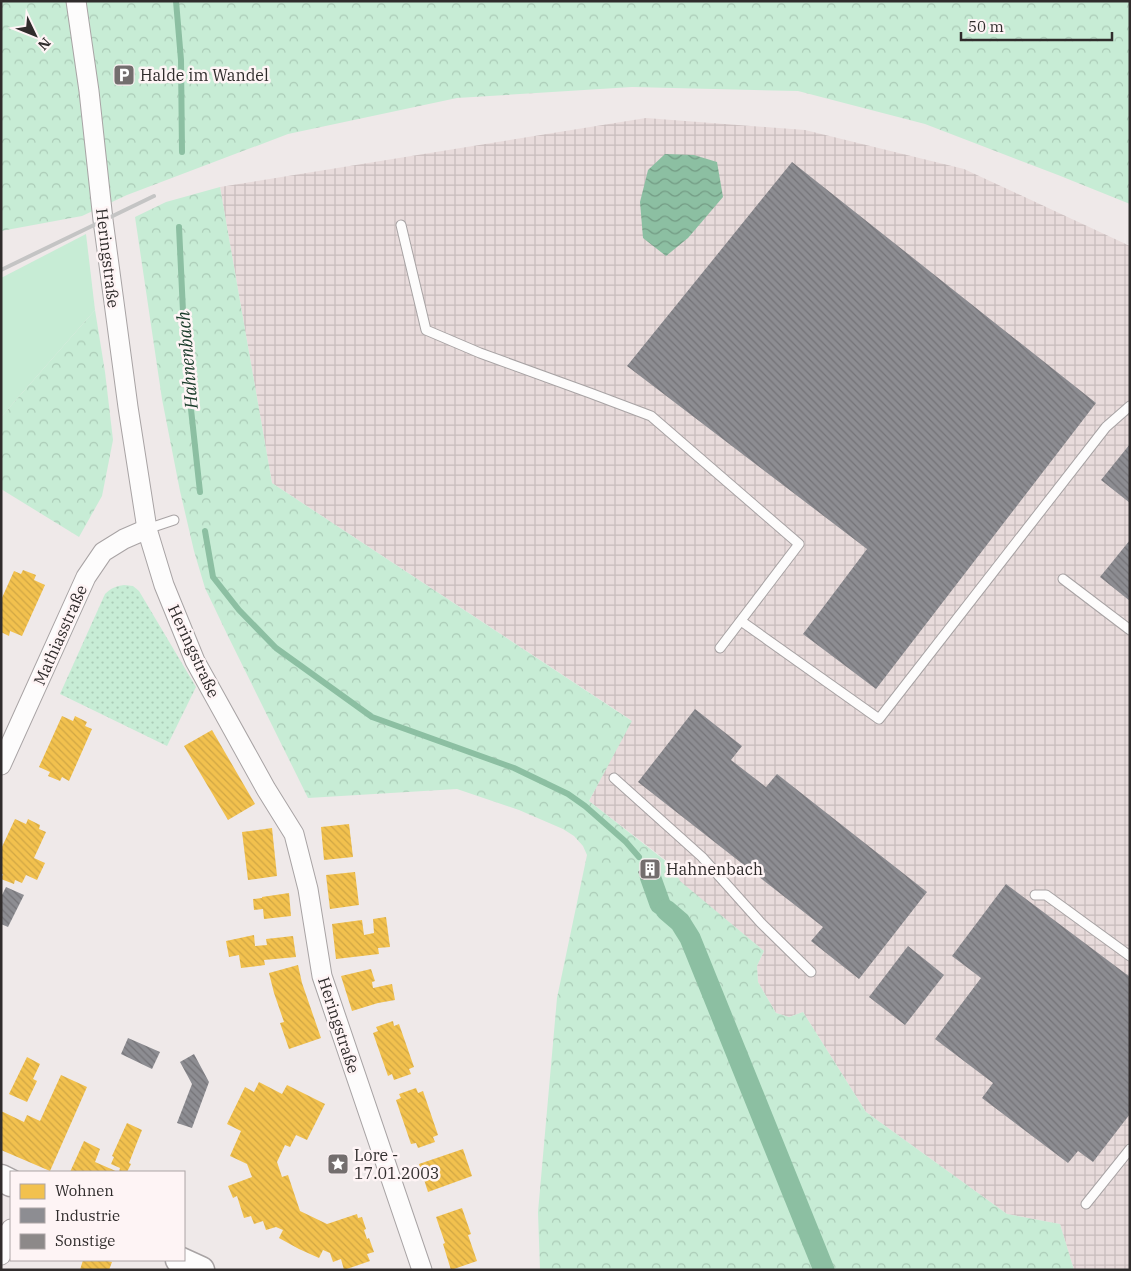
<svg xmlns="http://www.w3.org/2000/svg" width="1131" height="1271" font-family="'IBM Plex Serif',serif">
	<defs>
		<pattern id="industrial-grid" width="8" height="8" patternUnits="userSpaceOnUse" patternTransform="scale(1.25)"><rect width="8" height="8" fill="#e8dbdb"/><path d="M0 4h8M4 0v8" fill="none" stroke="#c7bcbc"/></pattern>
		<pattern id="grass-dots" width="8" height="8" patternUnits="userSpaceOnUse" patternTransform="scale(1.25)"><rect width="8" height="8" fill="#c7ecd5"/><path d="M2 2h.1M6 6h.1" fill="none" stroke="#abcbb7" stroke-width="1.8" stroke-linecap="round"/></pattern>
		<pattern id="forest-crowns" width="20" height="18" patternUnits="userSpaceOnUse" patternTransform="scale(1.25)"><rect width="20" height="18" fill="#c7ecd5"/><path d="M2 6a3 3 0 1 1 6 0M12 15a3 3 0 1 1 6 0" fill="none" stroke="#abcbb7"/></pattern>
		<pattern id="water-waves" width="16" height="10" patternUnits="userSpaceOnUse" patternTransform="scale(1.25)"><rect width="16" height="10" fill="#8cbfa2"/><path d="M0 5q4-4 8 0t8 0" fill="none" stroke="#739b84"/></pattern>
		<pattern id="homes-back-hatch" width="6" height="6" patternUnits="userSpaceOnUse" patternTransform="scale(1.25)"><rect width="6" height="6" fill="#f2c14e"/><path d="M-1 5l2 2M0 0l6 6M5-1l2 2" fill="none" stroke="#d0a644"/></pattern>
		<pattern id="industry-back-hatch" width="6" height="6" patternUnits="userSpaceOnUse" patternTransform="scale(1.25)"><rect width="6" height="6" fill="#8d8d92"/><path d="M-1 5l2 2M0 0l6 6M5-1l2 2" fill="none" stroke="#747377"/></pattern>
		<pattern id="building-back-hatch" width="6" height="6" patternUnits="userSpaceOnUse" patternTransform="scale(1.25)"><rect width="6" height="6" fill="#8d8989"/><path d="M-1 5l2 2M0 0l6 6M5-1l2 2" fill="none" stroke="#747070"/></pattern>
	</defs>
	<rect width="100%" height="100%" fill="#efe9e9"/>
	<polygon fill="url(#industrial-grid)" points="646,118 805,130 964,169 1130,246 1130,1270 1074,1270 1060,1224 1007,1214 866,1112 803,1012 789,1017 776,1013 758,982 757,966 764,951 679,881 672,865 589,801 631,720 272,483 220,187"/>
	<path fill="url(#grass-dots)" d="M124,585L133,586L139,591L196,687L167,746L60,694L105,594C111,588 116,586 124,585Z"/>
	<g fill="url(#forest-crowns)">
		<polygon points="1,1 1130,1 1130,204 1058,175 925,124 798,91 632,87 457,98 288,134 127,195 82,216 1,231"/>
		<polygon points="220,187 272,483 632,721 589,801 672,866 680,881 764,951 757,966 758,982 776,1013 789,1017 803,1012 866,1112 1007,1214 1060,1224 1074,1270 540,1270 538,1212 557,998 587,855 583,846 574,836 563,829 519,810 457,789 308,798 227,634 205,588 194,551 180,491 162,399 135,217 166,202"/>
		<polygon points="95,310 105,372 113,440 102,496 79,537 1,489 1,417"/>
	</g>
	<polygon fill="#c7ecd5" points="86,234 95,310 1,417 1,278"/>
	<polygon fill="url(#water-waves)" points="665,154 694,155 717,162 723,197 688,238 666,256 643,238 640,202 648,170"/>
	<g fill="url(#homes-back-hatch)">
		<polygon points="23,570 36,575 34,580 45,585 22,636 10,631 9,636 1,632 1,600 14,571 21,574"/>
		<polygon points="62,716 73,721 75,716 87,722 85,726 92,729 69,781 62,777 60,781 48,776 50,772 39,767"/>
		<polygon points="212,730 255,804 228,820 184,746"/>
		<polygon points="15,819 26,824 28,819 40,825 39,829 46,832 34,858 45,863 37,880 26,875 22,883 15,880 14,884 1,879 3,874 1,874 1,849"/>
		<polygon points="349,824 353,857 324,860 321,827"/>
		<polygon points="272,828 277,876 248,880 242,832"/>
		<polygon points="355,872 359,905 330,909 326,875"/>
		<polygon points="289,893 291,916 264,919 263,909 254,910 253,899 262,898 262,897"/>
		<polygon points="386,917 390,947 378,948 379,954 336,959 332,924 362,920 364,935 374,933 373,919"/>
		<polygon points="254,935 255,946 267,945 266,939 293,936 296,957 264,960 265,965 241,968 239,955 229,957 226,941"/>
		<polygon points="298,965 302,983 321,1038 289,1049 280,1023 284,1022 274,993 269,973"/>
		<polygon points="371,969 375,981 372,982 373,988 392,984 395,1000 378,1003 352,1011 341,976"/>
		<polygon points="393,1021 394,1026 399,1024 414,1067 409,1069 411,1074 394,1080 392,1074 388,1076 373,1033 378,1031 376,1027"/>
		<polygon points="27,1057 40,1064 33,1079 37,1081 27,1102 9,1094"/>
		<polygon points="61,1075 87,1087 50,1171 1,1150 1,1111 24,1122 27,1115 40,1121"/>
		<polygon points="259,1082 282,1094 287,1085 325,1104 307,1140 296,1135 290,1147 285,1145 277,1162 282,1177 288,1175 300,1211 327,1224 357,1214 358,1218 362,1217 366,1229 364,1230 367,1239 369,1238 374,1252 367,1254 370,1261 344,1270 341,1259 333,1262 330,1253 323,1250 319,1258 299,1249 279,1238 283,1230 276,1227 266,1230 263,1221 254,1224 251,1216 244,1218 237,1196 233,1198 228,1186 252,1177 247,1164 230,1156 241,1131 227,1124 245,1087 254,1092"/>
		<polygon points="416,1088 418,1093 423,1091 438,1135 433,1137 435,1142 418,1148 416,1143 411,1144 396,1100 401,1098 399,1094"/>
		<polygon points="127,1123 142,1130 138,1140 129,1163 131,1164 127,1172 119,1172 120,1168 111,1164 114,1157 112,1156"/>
		<polygon points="84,1141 100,1149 95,1162 118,1172 70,1172"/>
		<polygon points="463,1149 472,1176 428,1192 419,1164"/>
		<polygon points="462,1208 471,1234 468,1235 477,1261 451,1270 443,1244 445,1243 436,1217"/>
		<polygon points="83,1260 104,1260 112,1262 109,1270 80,1270"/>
	</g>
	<g fill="url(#industry-back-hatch)">
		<polygon points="792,162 1096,403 876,689 803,634 867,549 627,366"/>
		<polygon points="1130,444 1130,503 1101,480"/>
		<polygon points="1130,540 1130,601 1100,577"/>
		<polygon points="695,709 742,746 731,760 766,787 777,774 927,892 859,979 811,941 823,927 638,782"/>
		<polygon points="1006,884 1130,977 1130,1114 1093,1162 1078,1151 1068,1163 982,1098 993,1083 935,1039 981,978 952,956"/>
		<polygon points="6,887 24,895 8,927 1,924 1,897"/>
		<polygon points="908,946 944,975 905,1025 869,997"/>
		<polygon points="128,1038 160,1052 152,1069 121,1054"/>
		<polygon points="194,1054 209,1082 192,1128 177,1123 192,1084 180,1062"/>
	</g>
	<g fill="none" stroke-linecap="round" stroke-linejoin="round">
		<g stroke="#8cbfa2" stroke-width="6">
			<polyline points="176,1 181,60 182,152"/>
			<polyline points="179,227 185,354 200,492"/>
			<polyline points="205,531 213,577 239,610 276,648 372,717 514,768 568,794 585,806 626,842 639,857"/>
		</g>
		<g stroke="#8cbfa2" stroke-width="21">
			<polyline points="650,876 660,904"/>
			<polyline points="666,910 680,922 690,938 824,1270"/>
		</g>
	</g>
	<polygon fill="url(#building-back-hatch)" points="654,861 659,872 642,880 638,872 645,865"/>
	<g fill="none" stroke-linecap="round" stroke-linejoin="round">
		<g stroke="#a8a3a4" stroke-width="11">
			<g id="lane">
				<polyline points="401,225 426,330 480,353 590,393 651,416 799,544 720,648"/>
				<polyline points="147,529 174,520"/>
				<polyline points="1063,579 1130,630"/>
				<polyline points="741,621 879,719 1106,427 1130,406"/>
				<polyline points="614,778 702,857 761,923 811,972"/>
				<polyline points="1035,895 1046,895 1130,956"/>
				<polyline points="1086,1204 1130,1149"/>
			</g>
		</g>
		<g stroke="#a8a3a4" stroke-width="21">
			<g id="street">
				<polyline points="76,1 89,91 103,220 128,407 147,529 164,585 195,661 266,789 294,834 308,889 322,976 422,1270"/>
				<polyline points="1,765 86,577 103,552 124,539 147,529"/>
				<polyline points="1,1255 11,1229"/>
			</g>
		</g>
		<g stroke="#a8a3a4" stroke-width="29">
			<g id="secondary">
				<polyline points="1,1178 11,1183"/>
				<polyline points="179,1260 201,1270"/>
			</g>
		</g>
		<use href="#lane" stroke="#fdfcfc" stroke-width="9"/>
		<use href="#street" stroke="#fdfcfc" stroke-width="19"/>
		<use href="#secondary" stroke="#fdfcfc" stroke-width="26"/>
		<polyline stroke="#c4c4c4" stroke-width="4" points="1,270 154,196"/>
	</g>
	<defs>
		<g id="parking-square" transform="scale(1.125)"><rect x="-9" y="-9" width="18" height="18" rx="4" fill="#736e6e" stroke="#fef4f5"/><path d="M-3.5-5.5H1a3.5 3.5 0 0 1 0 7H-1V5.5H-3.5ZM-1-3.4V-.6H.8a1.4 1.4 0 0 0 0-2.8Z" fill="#fff"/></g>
		<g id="building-square" transform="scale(1.125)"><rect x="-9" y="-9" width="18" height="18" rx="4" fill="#736e6e" stroke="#fef4f5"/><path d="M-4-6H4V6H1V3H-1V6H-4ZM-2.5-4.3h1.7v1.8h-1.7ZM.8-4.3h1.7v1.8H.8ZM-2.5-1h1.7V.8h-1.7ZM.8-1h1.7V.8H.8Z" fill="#fff"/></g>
		<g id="sight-square" transform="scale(1.125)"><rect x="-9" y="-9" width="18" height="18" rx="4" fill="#736e6e" stroke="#fef4f5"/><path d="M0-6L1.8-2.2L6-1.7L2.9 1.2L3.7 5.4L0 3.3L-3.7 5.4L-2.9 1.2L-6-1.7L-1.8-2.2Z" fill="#fff"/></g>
	</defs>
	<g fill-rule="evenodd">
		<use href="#parking-square" x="124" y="75"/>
		<use href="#building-square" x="650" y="869"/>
		<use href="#sight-square" x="338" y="1164"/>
	</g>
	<g text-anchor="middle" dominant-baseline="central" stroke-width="5" stroke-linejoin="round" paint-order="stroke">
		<g font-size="16" fill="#302c2c" stroke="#fef4f5" text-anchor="start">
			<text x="140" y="75">Halde im Wandel</text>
			<text x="666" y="869">Hahnenbach</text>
			<text x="354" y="1155">Lore -<tspan x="354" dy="18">17.01.2003</tspan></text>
		</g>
		<g font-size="16" fill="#302c2c" stroke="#fef4f5">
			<text transform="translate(108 258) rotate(83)">Heringstraße</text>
			<text transform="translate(60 635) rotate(-66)">Mathiasstraße</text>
			<text transform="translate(194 651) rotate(65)">Heringstraße</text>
			<text transform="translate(339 1025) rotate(72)">Heringstraße</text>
		</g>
		<g font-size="18" font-style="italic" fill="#193b29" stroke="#fef4f5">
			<text transform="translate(187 360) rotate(-95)">Hahnenbach</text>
		</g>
	</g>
	<rect width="1131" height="1271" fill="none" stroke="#302c2c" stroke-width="5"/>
	<rect x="10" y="1171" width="175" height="90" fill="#fef4f5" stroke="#aca4a5"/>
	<rect x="20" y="1184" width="25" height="15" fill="#f2c14e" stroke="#aca4a5"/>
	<text x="55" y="1196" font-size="15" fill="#302c2c">Wohnen</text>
	<rect x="20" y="1208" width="25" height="15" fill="#8d8d92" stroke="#aca4a5"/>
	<text x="55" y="1221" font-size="15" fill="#302c2c">Industrie</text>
	<rect x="20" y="1234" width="25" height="15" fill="#8d8989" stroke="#aca4a5"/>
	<text x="55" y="1246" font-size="15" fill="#302c2c">Sonstige</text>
	<g transform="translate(35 35) rotate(133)" stroke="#fef4f5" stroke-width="4" paint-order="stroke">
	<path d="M0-4L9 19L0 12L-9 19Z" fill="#302c2c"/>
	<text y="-8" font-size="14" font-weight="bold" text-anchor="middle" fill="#302c2c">N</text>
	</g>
	<path d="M961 32v8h151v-8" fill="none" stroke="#302c2c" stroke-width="2.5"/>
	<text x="968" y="32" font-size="15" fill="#302c2c" stroke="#fef4f5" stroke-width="4" paint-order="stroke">50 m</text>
</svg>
